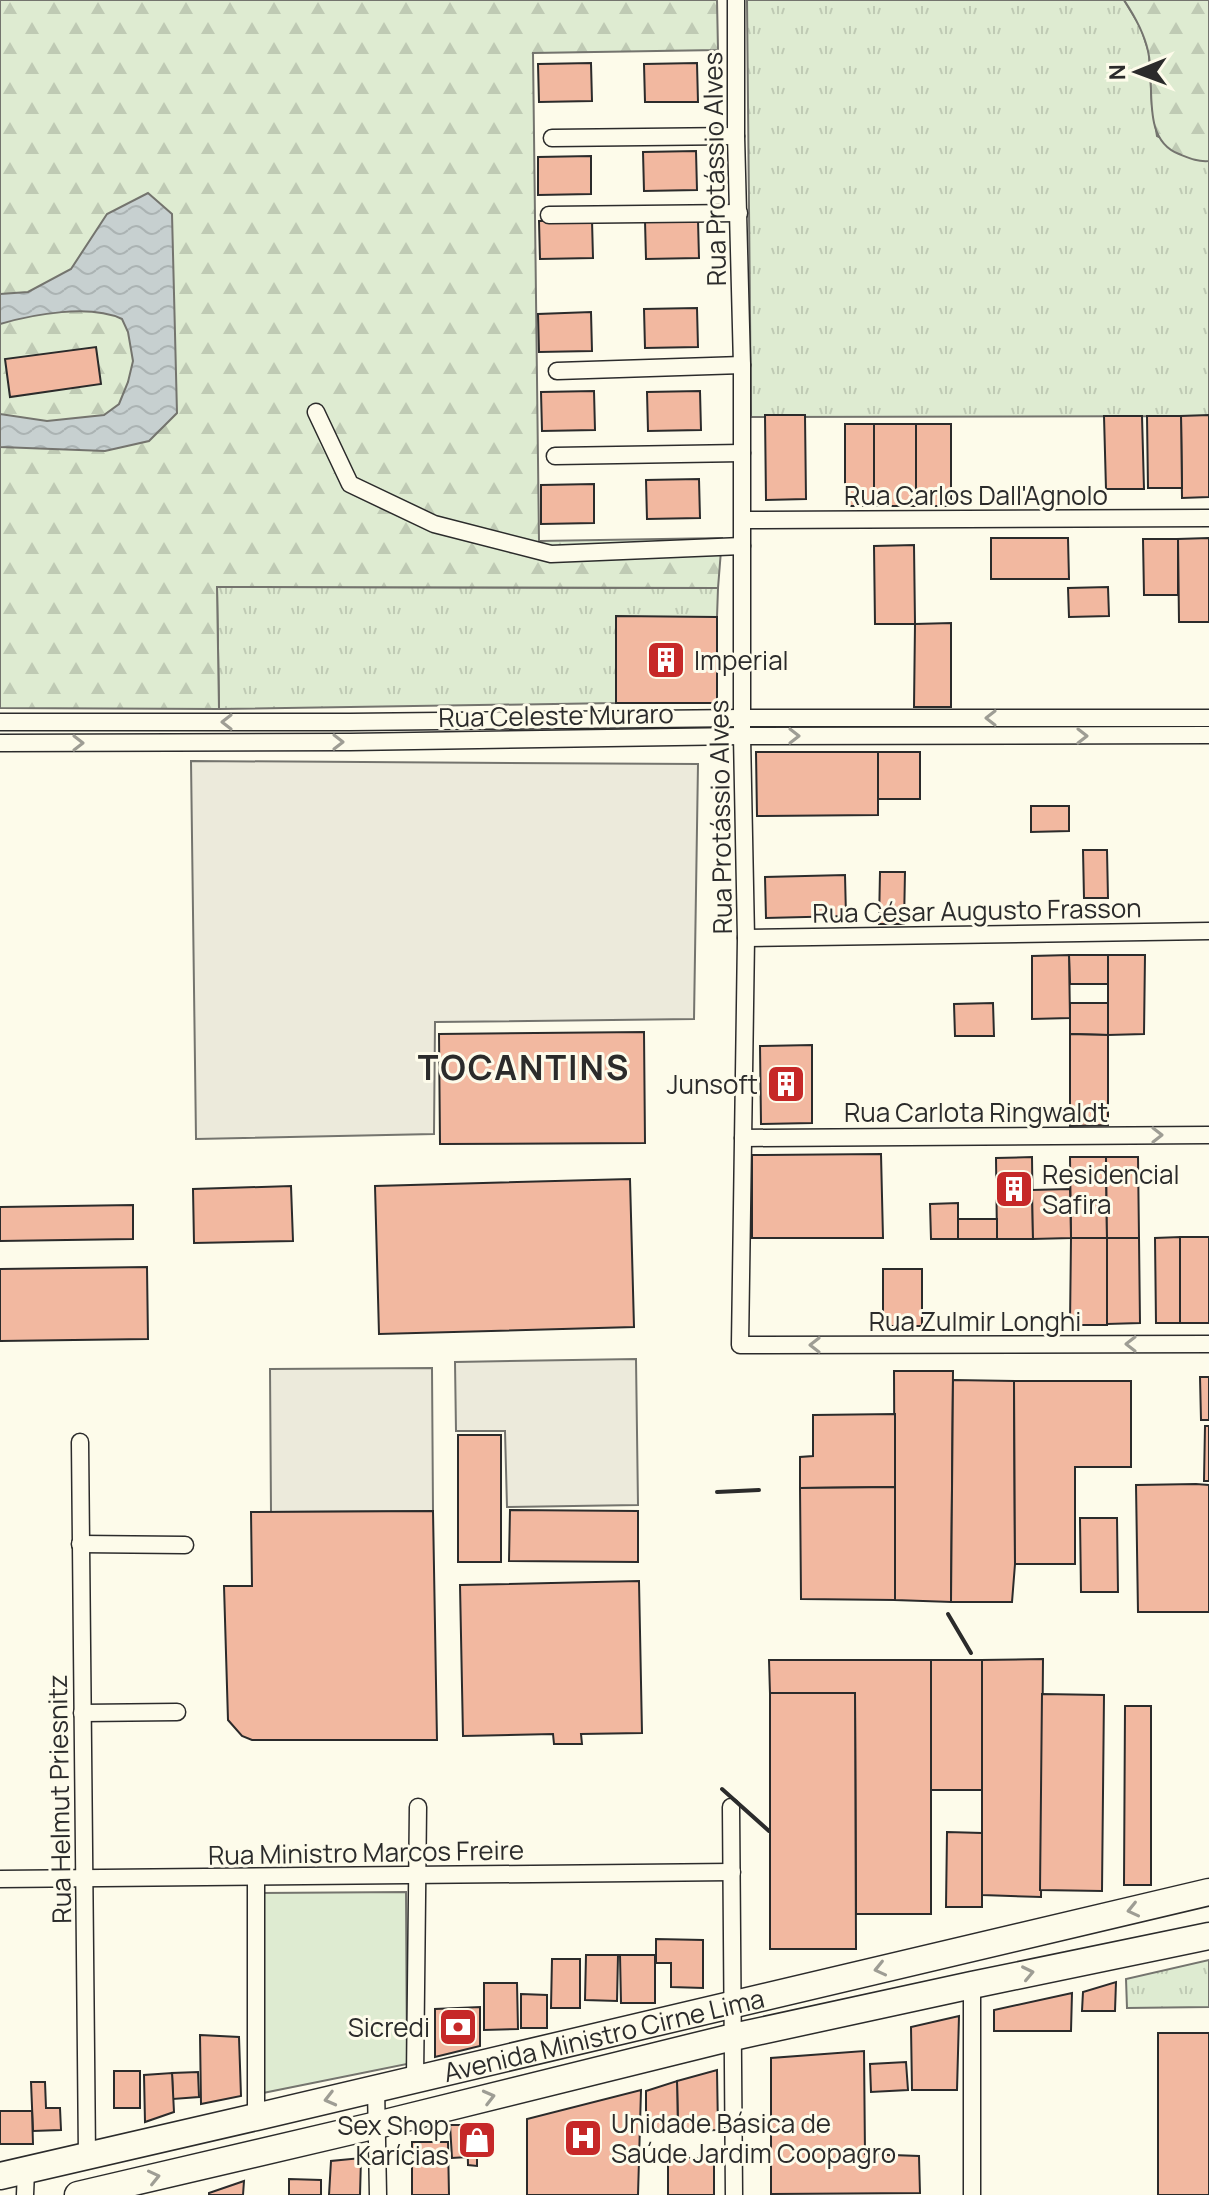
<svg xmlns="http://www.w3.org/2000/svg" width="1209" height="2195" font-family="Manrope,sans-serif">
	<defs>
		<pattern id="grass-tufts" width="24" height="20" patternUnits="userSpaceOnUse" patternTransform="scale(2)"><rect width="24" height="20" fill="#deebd1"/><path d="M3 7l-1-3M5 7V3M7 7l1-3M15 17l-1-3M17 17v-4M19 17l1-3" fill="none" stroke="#bfcab4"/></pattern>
		<pattern id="forest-firs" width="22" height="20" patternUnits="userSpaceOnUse" patternTransform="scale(2)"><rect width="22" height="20" fill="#deebd1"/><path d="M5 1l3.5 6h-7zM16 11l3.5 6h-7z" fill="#bfcab4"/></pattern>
		<pattern id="water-waves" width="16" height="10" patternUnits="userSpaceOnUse" patternTransform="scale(2)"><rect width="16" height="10" fill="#c7d0d0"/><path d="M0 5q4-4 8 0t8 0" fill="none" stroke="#abb3b3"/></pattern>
	</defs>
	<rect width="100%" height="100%" fill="#fdfbea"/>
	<g fill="url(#grass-tufts)" stroke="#74746e" stroke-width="2">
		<polygon points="747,0 1124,0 1141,28 1149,53 1152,106 1157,136 1209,161 1209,416 751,417"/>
		<polygon points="217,587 718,588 717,617 616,617 616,703 219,709"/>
		<polygon points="1209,1960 1209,2007 1127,2008 1126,1979"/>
	</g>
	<g fill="url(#forest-firs)" stroke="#74746e" stroke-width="2">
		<polygon points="0,0 717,0 718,50 533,53 539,541 722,538 718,588 217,587 219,709 0,708"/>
		<path d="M1124,0H1209V161C1197,162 1189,158 1179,154C1140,139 1156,84 1148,51C1144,33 1134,15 1124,0Z"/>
	</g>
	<polygon fill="#deebd1" stroke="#74746e" stroke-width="2" points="406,1892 407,2064 263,2093 261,1893"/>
	<g fill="#eceadb" stroke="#74746e" stroke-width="2">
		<polygon points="191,761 698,764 694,1019 435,1022 434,1134 196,1139"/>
		<polygon points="636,1359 638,1505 507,1507 505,1431 456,1431 455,1362"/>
		<polygon points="432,1368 433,1511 271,1512 270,1369"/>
	</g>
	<path fill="url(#water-waves)" stroke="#74746e" stroke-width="2" d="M148,193L172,214L177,413L149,441L105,451L0,447V414L47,421L104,415L119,404L128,382L133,361L128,332L122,319C90,304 34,314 0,324V294L28,292L71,269L107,214Z"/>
	<g fill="#f2b8a0" stroke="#2b2b2b" stroke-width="2">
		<polygon points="591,63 592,101 539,102 538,64"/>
		<polygon points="697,63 698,102 645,102 644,64"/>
		<polygon points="696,151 697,190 644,191 643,152"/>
		<polygon points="591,156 591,194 538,195 538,157"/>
		<polygon points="592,220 593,258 540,259 539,221"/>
		<polygon points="698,220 699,258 646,259 645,221"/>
		<polygon points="697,308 698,347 645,348 644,309"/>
		<polygon points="591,312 592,351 539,352 538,314"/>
		<polygon points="96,347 101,384 10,397 5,359"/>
		<polygon points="594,391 595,430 542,431 541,392"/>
		<polygon points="700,391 701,430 648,431 647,392"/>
		<polygon points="765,415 805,415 806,499 766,500"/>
		<polygon points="1209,415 1209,497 1182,498 1181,416"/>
		<polygon points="1104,416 1142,416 1144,489 1106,489"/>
		<polygon points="1147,416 1181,416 1182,488 1148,488"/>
		<rect x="845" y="424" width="29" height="82"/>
		<rect x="874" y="424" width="42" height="82"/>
		<rect x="916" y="424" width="35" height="82"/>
		<polygon points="699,479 700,518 647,519 646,480"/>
		<polygon points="594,484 594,523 541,524 541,485"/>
		<polygon points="991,538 1068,538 1069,579 991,579"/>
		<polygon points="1209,538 1209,622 1179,622 1178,539"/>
		<polygon points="1143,539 1178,539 1178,595 1144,595"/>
		<polygon points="914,545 915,624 875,624 874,546"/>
		<polygon points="1108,587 1109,616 1069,617 1068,588"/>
		<polygon points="616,616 717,617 717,703 616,703"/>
		<polygon points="951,623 951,707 914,707 915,624"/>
		<polygon points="756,752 878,752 878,815 757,816"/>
		<rect x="878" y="752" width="42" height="47"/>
		<polygon points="1031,806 1069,806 1069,831 1031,832"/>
		<polygon points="1083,850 1107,850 1108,898 1084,898"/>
		<polygon points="880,872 905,872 904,924 879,924"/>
		<polygon points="845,875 846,916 766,918 765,877"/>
		<polygon points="1069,955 1108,955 1108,984 1070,984"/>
		<polygon points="1069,955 1070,1018 1032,1019 1032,956"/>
		<polygon points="1108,955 1145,955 1144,1034 1108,1035"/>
		<polygon points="993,1003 994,1036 955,1036 954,1004"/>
		<polygon points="1070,1003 1108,1003 1108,1035 1070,1034"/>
		<polygon points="644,1032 645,1143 440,1144 439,1034"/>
		<polygon points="1070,1034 1108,1035 1108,1125 1070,1126"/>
		<polygon points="812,1045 812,1123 761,1124 760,1046"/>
		<polygon points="881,1154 883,1238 752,1238 752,1155"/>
		<polygon points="1032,1157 1033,1239 997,1239 996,1158"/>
		<polygon points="1070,1157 1106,1157 1107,1238 1071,1238"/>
		<polygon points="1106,1157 1138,1157 1139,1238 1107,1238"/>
		<polygon points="630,1179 634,1327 379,1334 375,1186"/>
		<polygon points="291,1186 293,1241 194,1243 193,1189"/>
		<polygon points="1070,1189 1071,1238 1033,1239 1032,1190"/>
		<polygon points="958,1203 958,1239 931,1239 930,1204"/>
		<polygon points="133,1205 133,1239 0,1241 0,1207"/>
		<rect x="958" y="1219" width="39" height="20"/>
		<polygon points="1180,1237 1180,1323 1156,1323 1155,1238"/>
		<rect x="1180" y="1237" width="29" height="86"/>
		<polygon points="1071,1238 1107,1238 1107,1325 1070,1325"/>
		<polygon points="1107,1238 1139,1238 1140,1323 1107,1324"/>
		<polygon points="147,1267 148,1339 0,1341 0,1269"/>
		<rect x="883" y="1269" width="39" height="57"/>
		<polygon points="894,1371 953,1371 951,1602 895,1600"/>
		<polygon points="1200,1377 1209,1377 1209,1420 1201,1420"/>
		<polygon points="953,1380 1014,1381 1015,1564 1012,1602 951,1602"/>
		<polygon points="1014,1381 1131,1381 1131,1467 1075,1467 1075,1564 1015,1564"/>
		<polygon points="895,1414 895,1487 800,1488 800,1457 813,1456 813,1415"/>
		<polygon points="1205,1426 1209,1426 1209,1481 1204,1481"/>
		<rect x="458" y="1435" width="43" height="127"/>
		<polygon points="1196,1484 1209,1485 1209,1612 1138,1612 1136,1485"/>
		<polygon points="895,1487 895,1600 801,1599 800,1488"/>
		<polygon points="510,1510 638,1511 638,1562 509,1561"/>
		<polygon points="433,1511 437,1740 252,1740 242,1736 228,1720 224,1586 252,1586 251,1512"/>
		<polygon points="1080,1518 1117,1518 1118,1592 1081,1592"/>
		<polygon points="639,1581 642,1733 581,1734 582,1744 554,1744 553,1734 463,1736 460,1585"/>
		<polygon points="1043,1659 1041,1897 982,1895 982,1660"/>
		<polygon points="769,1660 931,1660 931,1914 856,1914 855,1693 770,1693"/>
		<rect x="931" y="1660" width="51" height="130"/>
		<polygon points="770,1693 855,1693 856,1949 770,1949"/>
		<polygon points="1042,1694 1104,1695 1102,1891 1040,1890"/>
		<polygon points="1125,1706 1151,1706 1151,1885 1124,1885"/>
		<polygon points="947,1832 982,1833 982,1907 946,1907"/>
		<polygon points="656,1939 703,1940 703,1988 671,1987 671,1963 656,1963"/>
		<polygon points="586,1955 618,1955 617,2001 585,2000"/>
		<polygon points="620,1955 655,1955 655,2003 621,2003"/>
		<polygon points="552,1959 580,1959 580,2008 551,2008"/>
		<polygon points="1116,1982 1115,2011 1082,2011 1083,1992"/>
		<polygon points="484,1983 517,1983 518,2029 484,2030"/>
		<polygon points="1072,1993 1071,2031 994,2031 994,2010"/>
		<polygon points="521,1994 547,1995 547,2028 521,2028"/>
		<polygon points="480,2007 480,2046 435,2057 435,2009"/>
		<polygon points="959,2016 957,2090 912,2090 911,2027"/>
		<rect x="1158" y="2033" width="51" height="162"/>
		<polygon points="200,2035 239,2037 241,2096 201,2104"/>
		<polygon points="864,2051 865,2154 919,2156 920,2193 771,2194 771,2058"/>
		<polygon points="906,2062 908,2090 871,2092 870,2064"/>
		<polygon points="717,2070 718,2130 678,2131 677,2081"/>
		<rect x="114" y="2071" width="26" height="37"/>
		<polygon points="198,2072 199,2097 173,2099 172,2073"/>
		<polygon points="172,2073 174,2112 145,2122 144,2075"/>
		<polygon points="677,2081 678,2131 646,2131 646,2091"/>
		<polygon points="31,2082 45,2082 46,2108 60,2108 61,2130 33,2131"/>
		<polygon points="641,2090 638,2195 527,2195 527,2119"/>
		<polygon points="0,2111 32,2111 33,2144 0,2144"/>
		<polygon points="450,2125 467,2125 468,2157 452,2158"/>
		<polygon points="467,2125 487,2126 487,2153 477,2154 477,2166 468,2165"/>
		<polygon points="412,2142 448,2142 449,2195 412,2195"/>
		<polygon points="361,2158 360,2195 329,2195 331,2161"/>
		<rect x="668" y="2158" width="46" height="37"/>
		<polygon points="289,2179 321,2180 321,2195 289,2195"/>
		<polygon points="244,2181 243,2195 209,2195 209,2193"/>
	</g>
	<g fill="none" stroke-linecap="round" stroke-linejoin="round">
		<g stroke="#2b2b2b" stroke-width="19">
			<g id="street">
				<polyline points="736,0 736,136 742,365 742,736 746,938 740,1345 1209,1344"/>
				<polyline points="552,138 736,136"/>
				<polyline points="549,215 739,213"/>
				<polyline points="557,371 742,365"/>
				<polyline points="316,412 350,484 434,524 551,554 742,546"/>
				<polyline points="555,456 742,453"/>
				<polyline points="743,520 1209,518"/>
				<polyline points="0,722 350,722 742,718 1209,718"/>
				<polyline points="0,743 350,742 742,736 1209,735"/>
				<polyline points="746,938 1209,931"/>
				<polyline points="743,1138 1209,1135"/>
				<polyline points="80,1442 87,2156"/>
				<polyline points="80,1544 185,1545"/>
				<polyline points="82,1713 177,1712"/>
				<polyline points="731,1807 734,2195"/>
				<polyline points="256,1878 256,2117"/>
				<polyline points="0,1879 732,1872"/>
				<polyline points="415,2078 418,1807"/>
				<polyline points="376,2088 378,2195"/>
				<polyline points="25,2195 26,2170"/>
				<polyline points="972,2195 972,1985"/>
			</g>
		</g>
		<g stroke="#2b2b2b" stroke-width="29">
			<g id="primary">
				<path id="s1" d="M0,2176L256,2117L1209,1892"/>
				<polyline points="78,2195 377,2125 733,2037 972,1985 1209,1936"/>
			</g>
		</g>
		<use href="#street" stroke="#fdfbea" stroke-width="16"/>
		<use href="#primary" stroke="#fdfbea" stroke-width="26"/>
		<g stroke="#2b2b2b" stroke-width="4">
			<polyline points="717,1492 759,1490"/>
			<polyline points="948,1614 971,1653"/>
			<polyline points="722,1789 769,1831"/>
		</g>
	</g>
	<defs><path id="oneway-chevron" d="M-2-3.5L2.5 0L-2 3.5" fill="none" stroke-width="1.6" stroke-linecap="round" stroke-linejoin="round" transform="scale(2)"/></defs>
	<g stroke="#9e9d94">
		<use href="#oneway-chevron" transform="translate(991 718) rotate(-180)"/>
		<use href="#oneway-chevron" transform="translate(227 722) rotate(180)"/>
		<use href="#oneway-chevron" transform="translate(794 736)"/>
		<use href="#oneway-chevron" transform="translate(1082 736)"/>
		<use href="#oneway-chevron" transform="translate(338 742)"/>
		<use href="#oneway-chevron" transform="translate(78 743)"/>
		<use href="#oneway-chevron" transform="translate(1157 1135)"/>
		<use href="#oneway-chevron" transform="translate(1131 1344) rotate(180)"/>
		<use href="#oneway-chevron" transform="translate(815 1345) rotate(180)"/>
		<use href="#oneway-chevron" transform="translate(1133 1910) rotate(167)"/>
		<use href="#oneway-chevron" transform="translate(880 1969) rotate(167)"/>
		<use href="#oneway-chevron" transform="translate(1028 1973) rotate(-12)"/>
		<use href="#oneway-chevron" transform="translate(489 2097) rotate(-14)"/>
		<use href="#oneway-chevron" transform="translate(330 2099) rotate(166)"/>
		<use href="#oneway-chevron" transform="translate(154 2177) rotate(-13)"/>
	</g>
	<defs>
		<g id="building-square" transform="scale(2)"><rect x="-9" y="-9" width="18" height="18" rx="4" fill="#c62828" stroke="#fdfbea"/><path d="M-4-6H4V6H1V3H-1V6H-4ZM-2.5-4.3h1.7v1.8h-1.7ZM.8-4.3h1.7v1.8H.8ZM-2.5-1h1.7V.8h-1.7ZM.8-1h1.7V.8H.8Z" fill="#fff"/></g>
		<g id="bank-square" transform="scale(2)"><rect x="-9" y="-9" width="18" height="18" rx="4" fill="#c62828" stroke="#fdfbea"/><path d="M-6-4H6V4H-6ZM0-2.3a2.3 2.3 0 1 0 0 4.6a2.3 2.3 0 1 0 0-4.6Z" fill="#fff"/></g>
		<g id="hospital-square" transform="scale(2)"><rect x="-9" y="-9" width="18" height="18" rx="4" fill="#c62828" stroke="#fdfbea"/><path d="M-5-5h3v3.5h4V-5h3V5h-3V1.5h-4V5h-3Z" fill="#fff"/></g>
		<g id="shop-square" transform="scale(2)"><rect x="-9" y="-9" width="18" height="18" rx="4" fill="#c62828" stroke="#fdfbea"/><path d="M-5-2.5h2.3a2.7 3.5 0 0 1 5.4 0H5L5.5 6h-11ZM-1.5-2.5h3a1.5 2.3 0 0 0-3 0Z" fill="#fff"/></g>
	</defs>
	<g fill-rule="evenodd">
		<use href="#building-square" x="666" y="660"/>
		<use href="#building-square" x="786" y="1084"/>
		<use href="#building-square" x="1014" y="1189"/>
		<use href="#bank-square" x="458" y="2027"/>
		<use href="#hospital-square" x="583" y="2138"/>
		<use href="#shop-square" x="477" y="2140"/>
	</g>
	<g text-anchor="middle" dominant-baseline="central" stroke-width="6" stroke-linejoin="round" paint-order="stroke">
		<g font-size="26" fill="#2b2b2b" stroke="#fdfbea">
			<text transform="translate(714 169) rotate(-91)">Rua Protássio Alves</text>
			<text x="976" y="495">Rua Carlos Dall'Agnolo</text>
			<text transform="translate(556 715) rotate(-1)">Rua Celeste Muraro</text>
			<text transform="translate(720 817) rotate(-91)">Rua Protássio Alves</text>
			<text transform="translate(977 910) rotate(-1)">Rua César Augusto Frasson</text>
			<text x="976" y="1112">Rua Carlota Ringwaldt</text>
			<text x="975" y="1321">Rua Zulmir Longhi</text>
			<text transform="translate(59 1799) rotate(-91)">Rua Helmut Priesnitz</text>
			<text transform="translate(366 1852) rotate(-1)">Rua Ministro Marcos Freire</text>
			<text stroke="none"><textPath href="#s1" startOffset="620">Avenida Ministro Cirne Lima</textPath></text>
		</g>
		<g font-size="26" fill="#2b2b2b" stroke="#fdfbea" text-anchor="start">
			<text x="694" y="660">Imperial</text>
			<text x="758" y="1084" text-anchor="end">Junsoft</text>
			<text x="1042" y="1174">Residencial<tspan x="1042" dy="30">Safira</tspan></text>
			<text x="430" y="2027" text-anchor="end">Sicredi</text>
			<text x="611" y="2123">Unidade Básica de<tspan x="611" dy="30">Saúde Jardim Coopagro</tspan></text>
			<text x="449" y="2125" text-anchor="end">Sex Shop<tspan x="449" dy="30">Karícias</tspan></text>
		</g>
		<g font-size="34" font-weight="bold" letter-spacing="2" fill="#2b2b2b" stroke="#fdfbea">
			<text x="524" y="1067">TOCANTINS</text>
		</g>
	</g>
	<g transform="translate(1137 72) rotate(269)" stroke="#fdfbea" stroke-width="6" paint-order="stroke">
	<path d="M0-6L14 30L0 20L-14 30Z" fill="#2b2b2b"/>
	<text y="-12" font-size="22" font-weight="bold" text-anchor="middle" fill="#2b2b2b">N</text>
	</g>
</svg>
